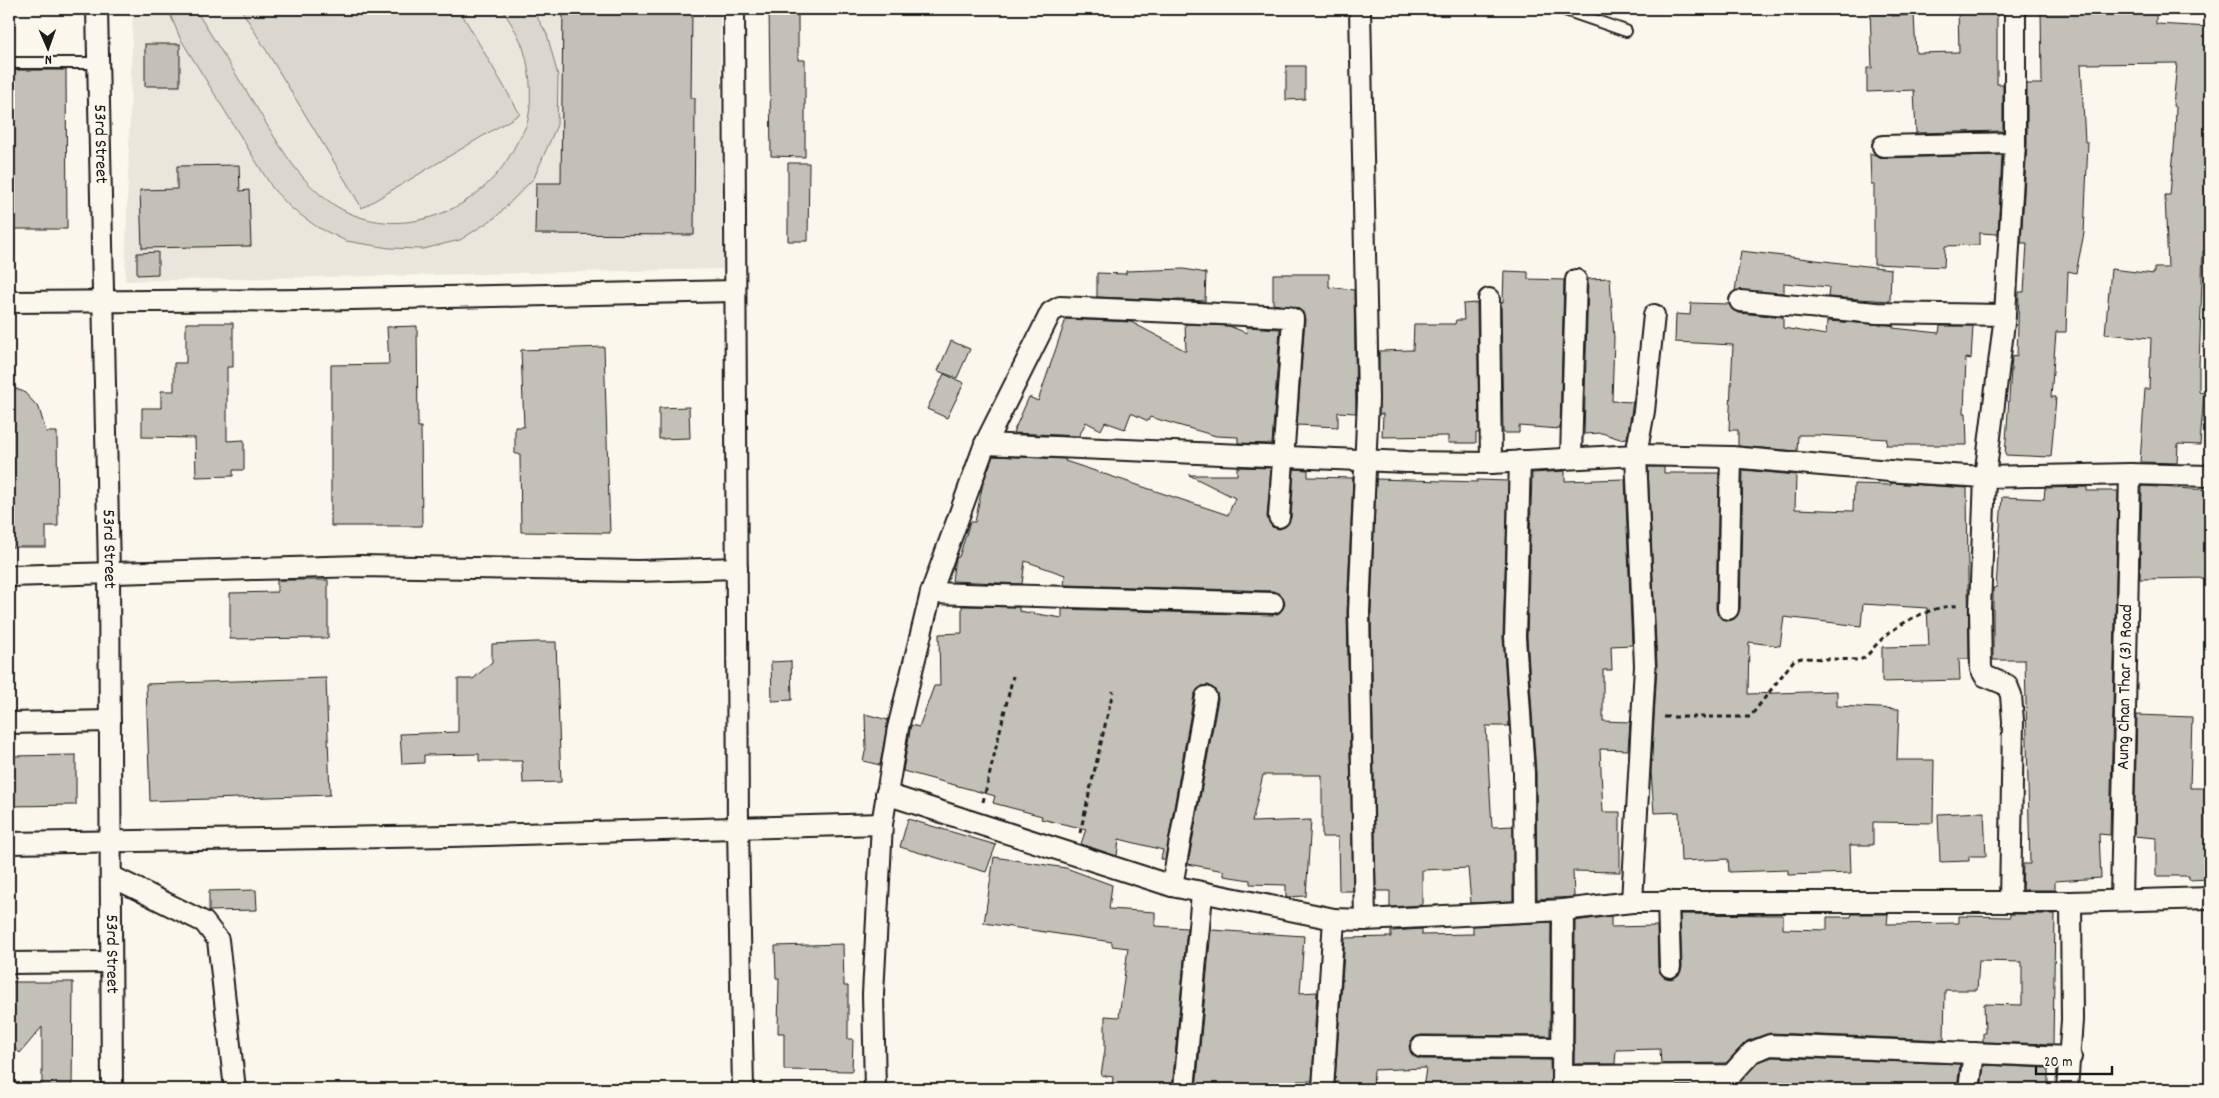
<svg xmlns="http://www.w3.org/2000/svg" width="2219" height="1098" font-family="Dekko,sans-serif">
	<rect width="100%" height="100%" fill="#fbf7ec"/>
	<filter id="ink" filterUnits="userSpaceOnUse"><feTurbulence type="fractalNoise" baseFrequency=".02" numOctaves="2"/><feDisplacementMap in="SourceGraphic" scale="10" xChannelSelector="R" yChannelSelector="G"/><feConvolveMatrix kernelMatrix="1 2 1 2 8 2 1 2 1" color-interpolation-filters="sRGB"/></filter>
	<g filter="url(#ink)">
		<polygon fill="#eae6dc" points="133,9 720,9 723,269 125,281"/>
		<g fill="#dad7ce" stroke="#7b7a75">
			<path d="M168,9H195C215,41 235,73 255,105C279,144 300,186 341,209C406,244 487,207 516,144C520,137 526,128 528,120C533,96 530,65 521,42C516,30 508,19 502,9H532L547,34L558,76L557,125L534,178L496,217L460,240L423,249L389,248L346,241L317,227L291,208L273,189L180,38Z"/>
			<polygon points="241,9 459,9 520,114 362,208"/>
		</g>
		<g fill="#c3c0b8" stroke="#1c1c1c">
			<polygon points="563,9 692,9 691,98 695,98 694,235 535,234 536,183 561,183"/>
			<polygon points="769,9 798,9 798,60 805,60 805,157 771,156"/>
			<polygon points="1870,9 1892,9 1892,16 1914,15 1916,53 1959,52 1958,9 1997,9 1997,84 2003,84 2003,131 1916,133 1914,90 1867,92 1867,68 1872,68"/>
			<polygon points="2041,9 2156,9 2156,24 2210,27 2210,251 2203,251 2199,366 2199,392 2204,393 2200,445 2178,444 2177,463 2140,462 2145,389 2149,389 2151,338 2105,334 2111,269 2154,274 2154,268 2168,268 2165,195 2170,195 2175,137 2176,107 2173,106 2177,63 2081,64 2085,142 2088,142 2084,233 2076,273 2068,271 2066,332 2056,332 2051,397 2056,397 2051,457 2005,455 2012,356 2017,357 2019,292 2024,292 2027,243 2021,243 2027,144 2027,84 2042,84"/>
			<rect x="145" y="44" width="35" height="42"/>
			<polygon points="1286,66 1305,66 1305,99 1286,100"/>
			<polygon points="9,70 66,70 67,229 9,229"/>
			<polygon points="1870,153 1883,158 2002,155 1998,234 1979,233 1979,245 1945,246 1944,267 1874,264 1874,184 1871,184"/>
			<polygon points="788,163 809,163 808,241 788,241"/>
			<polygon points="239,165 240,191 249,190 251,246 142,248 140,190 177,189 177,166"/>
			<polygon points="1741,251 1891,269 1890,301 1828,297 1829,287 1784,283 1784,293 1735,291"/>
			<polygon points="158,252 158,274 137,275 137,253"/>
			<polygon points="1184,269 1206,273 1205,301 1097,297 1097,273 1126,274 1126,271"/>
			<polygon points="1504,271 1528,272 1528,279 1564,280 1560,429 1519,426 1519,433 1503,433 1501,303 1503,302"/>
			<polygon points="1273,274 1329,274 1329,287 1354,290 1356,413 1338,412 1338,427 1297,425 1305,319 1303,312 1297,308 1273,304"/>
			<polygon points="1610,278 1614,338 1612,401 1633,402 1627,438 1620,439 1602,433 1584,434 1588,279"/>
			<polygon points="1477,303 1479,433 1476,433 1476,443 1448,443 1448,436 1382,437 1383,414 1379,414 1379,351 1413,350 1414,324 1455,324 1456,320 1464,320 1463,304"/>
			<polygon points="1691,303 1729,304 1733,310 1738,313 1783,317 1783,328 1826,335 1827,321 1889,325 1894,326 1893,328 1939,333 1940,326 1973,326 1971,359 1966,358 1964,413 1966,413 1967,445 1886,445 1887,439 1817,435 1798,435 1797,451 1738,446 1738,430 1729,430 1733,345 1675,342 1676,314 1690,315"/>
			<polygon points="1066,319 1131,322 1186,351 1185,324 1229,326 1247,333 1246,327 1280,329 1272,444 1238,443 1238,437 1216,436 1150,417 1148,421 1131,413 1125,429 1105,422 1101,430 1086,422 1079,436 1013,433 1029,397 1038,401"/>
			<polygon points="186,323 233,323 233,367 227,367 227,441 244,440 244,470 233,470 233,476 196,477 195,438 142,437 142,408 161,408 161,391 174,391 174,363 186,363"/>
			<polygon points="417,326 418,427 421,427 422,526 331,526 331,365 389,364 387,327"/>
			<polygon points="951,341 970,349 957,378 938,371"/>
			<polygon points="604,347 610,533 521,532 520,454 515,454 515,427 524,427 521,350"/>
			<polygon points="944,374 964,383 947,418 927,409"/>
			<polygon points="9,386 24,392 39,408 46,432 57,432 58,526 46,526 46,547 9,547"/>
			<polygon points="689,407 690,438 659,439 659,408"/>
			<polygon points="993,456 1066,459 1065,461 1228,515 1235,498 1189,475 1237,475 1237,467 1271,468 1267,517 1272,527 1279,529 1285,527 1291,518 1294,469 1308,470 1308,477 1353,478 1347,612 1353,891 1339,891 1338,837 1322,837 1322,775 1263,775 1252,822 1311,820 1306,896 1286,897 1286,885 1250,884 1250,880 1224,876 1224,871 1188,864 1218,699 1217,693 1209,685 1202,686 1194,695 1165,859 1161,859 1163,850 1119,839 1117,856 1081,844 1086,829 1041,819 1042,816 993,803 995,796 903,771 911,725 919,727 934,686 940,686 939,634 962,633 962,606 1019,607 1019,611 1062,618 1062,609 1273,615 1279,613 1285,604 1283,597 1273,591 1064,585 1065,575 1025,561 1022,584 952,581 954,565 957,557 959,557 970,522 975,522 983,483"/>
			<polygon points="1648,467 1664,467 1664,473 1719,473 1716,609 1718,615 1727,621 1734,619 1740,609 1743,470 1796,475 1795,509 1853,511 1854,484 1891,485 1891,483 1967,488 1969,659 1959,659 1960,680 1882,682 1882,647 1929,646 1927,608 1863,604 1861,626 1784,617 1780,646 1749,642 1748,694 1837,691 1837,706 1899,709 1897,760 1934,760 1933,823 1873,822 1873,845 1850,845 1851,873 1788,875 1788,870 1729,872 1728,859 1681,861 1679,812 1654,813 1651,772 1657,666"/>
			<polygon points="1565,471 1565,481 1625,479 1632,645 1611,646 1612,670 1603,670 1603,721 1630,722 1628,750 1600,749 1603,812 1620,812 1620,872 1573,871 1574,897 1537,899 1536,773 1527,637 1532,473"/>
			<polygon points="1376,479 1477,482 1477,480 1508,481 1503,637 1509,726 1486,726 1492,827 1513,826 1513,901 1471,903 1468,868 1422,870 1422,905 1390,907 1390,891 1376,891 1371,612"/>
			<polygon points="2142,486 2210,490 2210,578 2140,579"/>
			<polygon points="2087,487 2087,491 2118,491 2110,835 2099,834 2101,878 2055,881 2055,890 2022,890 2023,864 2030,864 2025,660 1993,660 1993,588 1996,588 2002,497 2044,499 2045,488"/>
			<polygon points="277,580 328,580 328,638 230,639 230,593 277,592"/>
			<polygon points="536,642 556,642 561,782 523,783 522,761 479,761 479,754 424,755 424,763 402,764 400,734 458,732 458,679 473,679 492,662 492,644"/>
			<polygon points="791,661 792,700 772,701 771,662"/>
			<polygon points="326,678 330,795 150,801 146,684"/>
			<polygon points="865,714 888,720 880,765 863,761 866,748"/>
			<polygon points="2137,715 2192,717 2190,788 2210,788 2210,879 2189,880 2189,876 2156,876 2156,838 2134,836"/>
			<polygon points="76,755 76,805 9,806 9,756"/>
			<polygon points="1984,812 1986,856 1969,856 1969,861 1940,862 1938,814"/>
			<polygon points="908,819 996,845 986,872 900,847"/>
			<polygon points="994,857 1066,868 1112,885 1109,909 1155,912 1155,926 1187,928 1172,1089 1112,1089 1113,1077 1101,1075 1105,1050 1105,1016 1119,1017 1128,948 1112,946 1112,942 984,923"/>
			<polygon points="256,890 257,910 209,911 209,891"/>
			<polygon points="1680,914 1783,915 1783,929 1827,930 1827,917 1851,917 1852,914 1888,914 1887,924 1959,923 1959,916 2010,917 2010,914 2055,914 2053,1044 1983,1042 1983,1033 1985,1033 1984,1004 2022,1005 2022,962 1979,961 1977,990 1945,990 1944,1040 1770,1033 1747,1041 1726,1063 1661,1064 1660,1049 1616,1050 1615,1064 1574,1064 1575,921 1611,916 1611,927 1657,926 1658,968 1664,977 1671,979 1680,973 1682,967"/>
			<polygon points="1551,922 1550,1036 1421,1035 1415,1037 1409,1046 1411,1053 1421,1059 1550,1060 1551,1089 1423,1089 1426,1068 1374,1070 1373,1089 1339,1089 1339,1082 1335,1082 1345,938 1391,937 1391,931 1422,929 1422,935 1473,934 1473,926"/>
			<polygon points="1211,930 1304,936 1300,993 1317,992 1312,1081 1297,1081 1297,1089 1196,1089"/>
			<polygon points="843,944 844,986 848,986 848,1039 853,1039 852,1071 784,1070 784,1033 778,1033 779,978 776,978 775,946"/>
			<polygon points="9,982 73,982 72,1089 42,1089 42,1027 20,1053 9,1043"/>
			<polygon points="1772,1057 1960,1064 1957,1089 1661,1089 1661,1087 1735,1086 1759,1062"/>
			<polygon points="1984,1065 2048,1068 2048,1087 1981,1089"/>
		</g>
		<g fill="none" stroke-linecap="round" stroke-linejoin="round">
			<g stroke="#1c1c1c" stroke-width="14">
				<g id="lane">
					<polyline points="1562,9 1626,31"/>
					<polyline points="9,63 98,63"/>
				</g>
			</g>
			<g stroke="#1c1c1c" stroke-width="24">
				<g id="street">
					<path id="s1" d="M97,9L109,572L112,1089"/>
					<polyline points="734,9 738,828 743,1089"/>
					<polyline points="1360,9 1368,399 1359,612 1365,920"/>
					<polyline points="1883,146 2015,143"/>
					<polyline points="1489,299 1491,463"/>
					<polyline points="1740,301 1877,313 2005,315"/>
					<polyline points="9,302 307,300 735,291"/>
					<polyline points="985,444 1407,462 1491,463 1636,455 1731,457 1901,472 1985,477 2130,474 2210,476"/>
					<polyline points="1571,457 1576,280"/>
					<polyline points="1520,461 1515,637 1524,773 1525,910"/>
					<polyline points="9,576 360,566 638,571 737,568"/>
					<polyline points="931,593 1273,603"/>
					<polyline points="1728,609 1731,457"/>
					<polyline points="9,723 110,721"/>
					<polyline points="886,794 1172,886 1334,919 1365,920 1563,910 1632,902 2071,902 2210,898"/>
					<polyline points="9,843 451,836 882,824"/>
					<polyline points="111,876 204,922 218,940 235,1089"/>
					<polyline points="1172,886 1206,697"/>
					<path id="s2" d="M2121,899L2130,474"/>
					<polyline points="1668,901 1670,967"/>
					<polyline points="1632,902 1645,666 1636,455 1644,411 1654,315"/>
					<polyline points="2010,902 2013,721 2011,695 2007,685 1985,676 1981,669 1980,609 1985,477 2005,315 2015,143 2015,9"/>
					<polyline points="9,963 111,962"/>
					<polyline points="1421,1047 1563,1048"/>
					<polyline points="1562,1076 1731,1075 1752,1052 1770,1045 2071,1057"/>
					<polyline points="1562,1087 1563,910"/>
					<polyline points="875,1089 873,994 882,824 898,728 931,593 985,444 1051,312 1060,307 1288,317 1293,319 1279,517"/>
					<polyline points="1184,1089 1202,894"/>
					<polyline points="1323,1089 1334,919"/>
					<polyline points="1969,1089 1974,1053"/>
					<polyline points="2067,1089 2072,1020 2071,902"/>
				</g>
			</g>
			<g stroke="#1c1c1c" stroke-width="3" stroke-dasharray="5 4" stroke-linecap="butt">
				<path d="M1664,717H1750L1794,660L1802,658L1860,660C1869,656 1873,647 1880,641C1896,624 1935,604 1958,606"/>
				<polyline points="983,802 1013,676"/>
				<polyline points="1080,833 1113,691"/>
			</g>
			<use href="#lane" stroke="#fbf7ec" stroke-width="10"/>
			<use href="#street" stroke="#fbf7ec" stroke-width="20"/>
		</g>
	</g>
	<g text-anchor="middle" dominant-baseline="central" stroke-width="4" stroke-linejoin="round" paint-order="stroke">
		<g font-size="18" fill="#1c1c1c" stroke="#fbf7ec">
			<text stroke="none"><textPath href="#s1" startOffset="135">53rd Street</textPath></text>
			<text stroke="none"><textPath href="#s1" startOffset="540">53rd Street</textPath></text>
			<text stroke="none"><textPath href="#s2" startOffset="212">Aung Chan Thar (3) Road</textPath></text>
			<text stroke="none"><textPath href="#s1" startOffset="945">53rd Street</textPath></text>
		</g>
	</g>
	<rect width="2219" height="1098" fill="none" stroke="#fbf7ec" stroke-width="30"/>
	<rect x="15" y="15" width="2189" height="1068" fill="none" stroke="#1c1c1c" stroke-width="2" filter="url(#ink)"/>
	<g transform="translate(48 48) rotate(178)" stroke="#fbf7ec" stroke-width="4" paint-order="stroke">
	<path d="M0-4L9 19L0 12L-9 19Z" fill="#1c1c1c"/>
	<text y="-8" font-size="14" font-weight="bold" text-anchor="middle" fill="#1c1c1c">N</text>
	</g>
	<path d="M2036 1066v8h76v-8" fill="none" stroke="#1c1c1c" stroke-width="2.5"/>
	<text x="2044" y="1066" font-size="15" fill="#1c1c1c" stroke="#fbf7ec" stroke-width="4" paint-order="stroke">20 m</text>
</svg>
